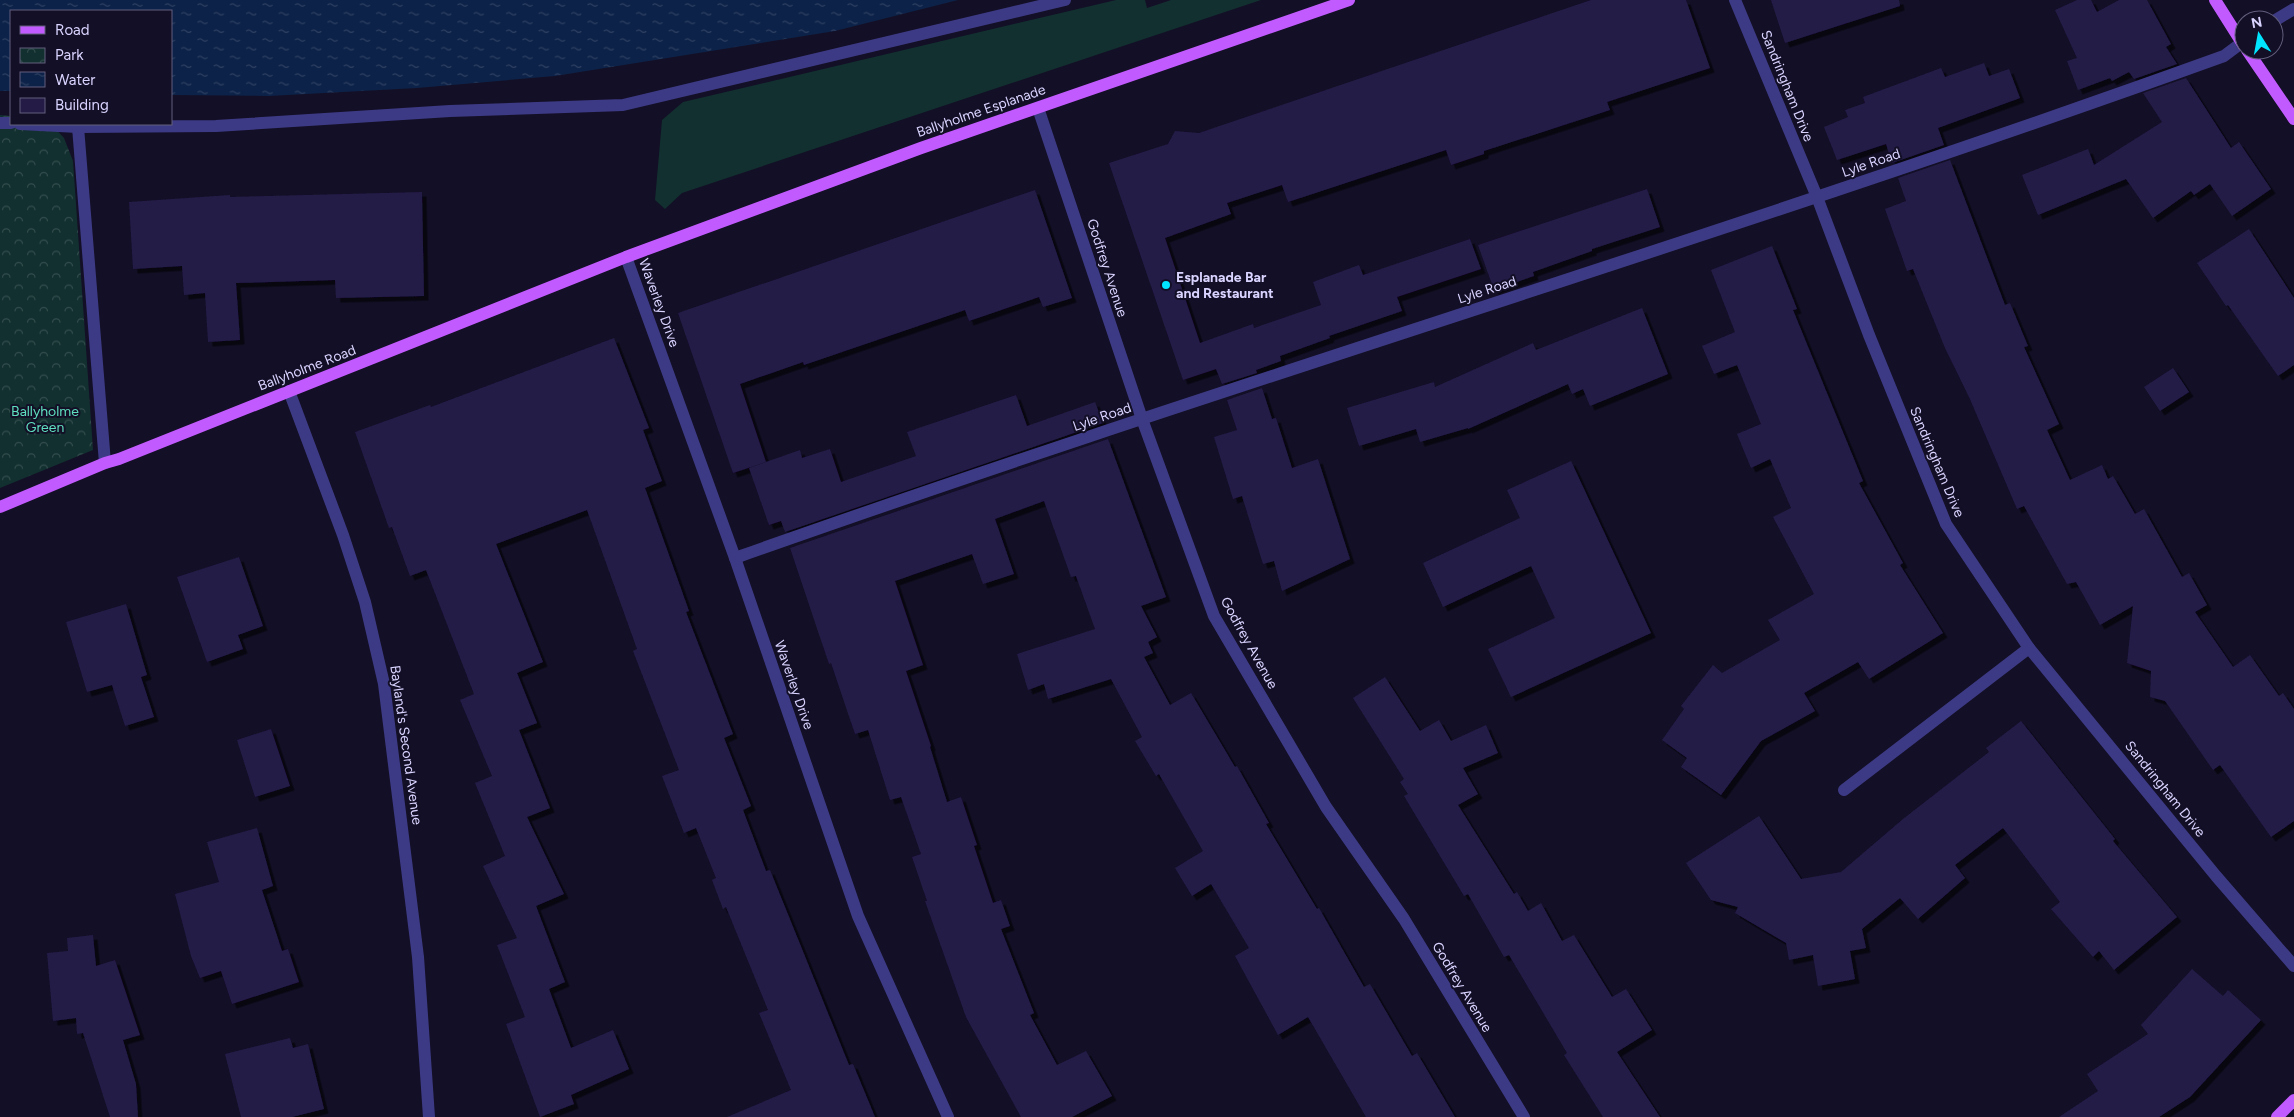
<svg xmlns="http://www.w3.org/2000/svg" width="2294" height="1117" font-family="Figtree,sans-serif">
	<defs>
		<pattern id="park-crowns" width="20" height="18" patternUnits="userSpaceOnUse" patternTransform="scale(1.25)"><rect width="20" height="18" fill="#12302f"/><path d="M2 6a3 3 0 1 1 6 0M12 15a3 3 0 1 1 6 0" fill="none" stroke="#344d4e"/></pattern>
		<pattern id="water-ripples" width="26" height="14" patternUnits="userSpaceOnUse" patternTransform="scale(1.25)"><rect width="26" height="14" fill="#0c2248"/><path d="M2 4q2-2 4 0t4 0M15 11q2-2 4 0t4 0" fill="none" stroke="#2f4163"/></pattern>
		<filter id="shadow"><feDropShadow dx="4.5" dy="4.5" stdDeviation="0" flood-color="#0009"/></filter>
	</defs>
	<rect width="100%" height="100%" fill="#130f26"/>
	<polygon fill="#12302f" points="1116,0 1145,0 1147,8 1171,0 1261,0 682,193 665,209 655,200 662,120 683,102"/>
	<polygon fill="url(#park-crowns)" points="0,115 11,116 11,124 51,124 64,138 73,161 93,450 0,488"/>
	<polygon fill="url(#water-ripples)" points="0,0 958,0 835,31 555,76 417,88 269,96 171,95 171,11 11,11 11,91 0,91"/>
	<g fill="#241b47" filter="url(#shadow)">
		<polygon points="1591,0 1686,0 1710,68 1607,102 1610,110 1484,151 1484,154 1451,165 1446,150 1288,202 1282,185 1227,203 1231,214 1165,238 1200,343 1253,324 1254,328 1321,305 1313,282 1359,265 1363,275 1470,239 1481,269 1397,297 1402,311 1329,336 1330,338 1280,356 1281,361 1256,370 1257,373 1222,384 1216,369 1183,380 1109,163 1168,144 1175,131 1199,133"/>
		<polygon points="1771,0 1899,0 1900,6 1785,43"/>
		<polygon points="2077,0 2091,0 2097,12 2119,0 2147,0 2171,44 2166,47 2177,64 2134,79 2129,72 2112,81 2110,78 2078,90 2067,61 2077,58 2055,10"/>
		<polygon points="1984,63 1989,76 2009,69 2020,98 1938,128 1944,145 1892,163 1886,144 1837,160 1824,127 1848,117 1845,110 1865,103 1863,97 1941,68 1945,77"/>
		<polygon points="2186,78 2231,148 2239,142 2271,189 2232,216 2210,184 2194,195 2191,191 2153,218 2126,179 2038,215 2022,175 2088,149 2094,165 2162,122 2143,93"/>
		<polygon points="1950,160 2005,305 2010,303 2028,346 2024,347 2059,424 2047,430 2070,480 2102,465 2108,479 2113,476 2135,514 2144,509 2182,577 2189,573 2207,605 2195,612 2233,667 2250,655 2279,696 2283,693 2294,709 2294,821 2271,837 2220,765 2213,770 2165,701 2150,697 2151,671 2127,663 2133,606 2100,625 2076,582 2067,584 2024,506 2017,509 1969,397 1945,348 1913,269 1907,271 1885,209 1906,201 1898,178"/>
		<polygon points="1647,189 1660,227 1592,249 1592,251 1533,272 1534,276 1494,290 1478,245"/>
		<polygon points="1035,190 1072,298 1043,307 1039,297 969,321 965,310 804,365 803,362 740,384 766,462 733,473 678,313"/>
		<polygon points="422,192 424,296 336,298 335,280 236,283 240,340 208,342 205,293 184,295 182,266 133,269 129,202 230,195 230,197"/>
		<polygon points="2249,229 2294,298 2294,365 2278,376 2228,305 2226,306 2197,263"/>
		<polygon points="1772,246 1797,309 1793,310 1863,481 1859,483 1903,563 1900,565 1943,633 1869,679 1858,662 1804,693 1815,711 1761,741 1721,795 1681,767 1687,758 1662,740 1684,709 1681,706 1713,665 1722,673 1780,640 1768,620 1814,594 1773,517 1791,508 1770,459 1751,468 1737,434 1761,424 1737,365 1714,374 1702,346 1735,332 1711,270"/>
		<polygon points="1642,308 1668,374 1590,406 1583,389 1572,394 1568,384 1468,429 1468,428 1420,442 1416,429 1359,446 1347,408 1434,382 1435,387 1533,343 1536,350"/>
		<polygon points="614,338 649,428 643,430 662,481 645,488 689,611 686,612 733,734 724,738 751,806 743,810 766,871 770,870 849,1065 853,1064 875,1117 727,1117 791,1090 759,1013 768,1010 726,907 723,909 712,880 716,878 696,828 684,833 662,776 679,770 633,651 637,649 587,510 496,544 543,662 517,673 537,723 519,730 550,808 527,817 564,894 536,906 565,982 549,989 571,1048 613,1030 629,1069 571,1095 574,1104 540,1117 506,1024 525,1017 497,945 517,938 483,866 505,856 475,783 492,776 460,700 474,694 426,570 410,576 392,527 389,528 355,432 430,405 431,407"/>
		<polygon points="2173,368 2189,392 2160,411 2144,387"/>
		<polygon points="1262,388 1272,419 1276,418 1292,468 1318,459 1350,559 1282,591 1274,561 1263,564 1242,496 1233,499 1214,437 1237,430 1227,400"/>
		<polygon points="1016,395 1027,426 1095,402 1103,423 785,532 781,521 769,525 749,468 800,450 802,458 830,449 841,482 916,456 907,432"/>
		<polygon points="1108,439 1166,597 1141,606 1157,637 1148,642 1153,653 1144,657 1170,705 1191,693 1235,767 1237,766 1269,823 1266,824 1317,909 1319,908 1364,987 1370,984 1412,1056 1417,1053 1455,1117 1366,1117 1308,1017 1278,1035 1235,956 1249,948 1211,884 1192,896 1175,868 1203,851 1159,774 1156,776 1135,741 1142,737 1111,679 1048,699 1044,684 1028,690 1017,654 1095,629 1076,576 1071,577 1044,501 995,519 1014,574 983,584 972,554 895,581 923,665 906,671 931,746 930,747 947,802 961,797 977,845 974,846 993,903 1001,900 1010,926 1001,929 1034,1013 1030,1015 1057,1065 1086,1051 1112,1096 1072,1117 1021,1117 966,1017 925,901 927,901 912,857 921,854 901,797 890,800 868,730 855,734 831,663 829,664 790,548"/>
		<polygon points="1571,461 1651,633 1511,697 1488,649 1555,618 1531,566 1443,607 1423,563 1520,518 1507,490"/>
		<polygon points="239,557 263,626 238,635 243,649 207,662 177,577"/>
		<polygon points="126,604 147,675 141,677 154,717 125,726 112,685 87,692 66,622"/>
		<polygon points="1385,677 1420,731 1439,720 1451,741 1486,725 1498,753 1463,768 1478,794 1458,805 1514,894 1517,892 1528,911 1541,903 1562,941 1574,935 1612,997 1626,989 1652,1030 1617,1052 1660,1117 1603,1117 1564,1055 1567,1053 1509,955 1504,957 1468,894 1464,896 1404,796 1408,794 1400,782 1404,779 1353,698"/>
		<polygon points="2021,721 2115,839 2113,841 2177,917 2114,970 2099,951 2093,957 2051,909 2060,902 2003,828 1955,865 1965,878 1918,919 1900,898 1862,929 1866,948 1850,951 1855,979 1818,986 1813,955 1789,960 1786,943 1735,913 1738,907 1711,900 1686,863 1759,816 1801,879 1841,872 1903,819 1989,752 1986,748"/>
		<polygon points="271,729 290,786 255,797 237,740"/>
		<polygon points="257,828 273,886 262,890 282,951 288,949 299,982 232,1004 221,971 200,978 191,956 175,894 219,882 207,842"/>
		<polygon points="93,935 96,966 115,960 140,1035 123,1040 136,1084 138,1117 110,1117 83,1033 77,1034 76,1018 53,1021 47,953 68,951 67,938"/>
		<polygon points="2192,969 2223,996 2228,990 2261,1020 2190,1097 2159,1117 2059,1117 2098,1091 2087,1074 2148,1034 2141,1025"/>
		<polygon points="290,1038 293,1048 308,1044 324,1109 292,1117 241,1117 225,1054"/>
	</g>
	<g fill="none" stroke-linecap="round" stroke-linejoin="round">
		<g stroke="#3d3a85" stroke-width="12">
			<polyline points="1735,0 1817,197 1869,335 1946,524 2029,648 2216,876 2294,966"/>
			<polyline points="2274,21 2294,9"/>
			<polyline points="1038,108 1142,419 1214,616 1326,807 1404,919 1524,1117"/>
			<polyline points="0,123 11,123"/>
			<polyline points="20,124 78,127 216,126 450,111 623,105 1065,0"/>
			<polyline points="78,127 105,463"/>
			<polyline points="626,257 735,558 858,916 948,1117"/>
			<polyline points="289,391 343,535 365,602 384,684 418,957 429,1117"/>
			<path d="M735,558C1228,383 1731,234 2224,56L2244,41"/>
			<polyline points="1844,790 2029,648"/>
		</g>
		<g stroke="#c25bff" stroke-width="12">
			<polyline points="2215,0 2244,46"/>
			<polyline points="2247,50 2294,119"/>
			<polyline points="0,507 105,463 119,459 626,257 921,148 1349,0"/>
			<polyline points="2277,1117 2294,1100"/>
		</g>
	</g>
	<circle fill="#00e5ff" stroke="#130f26" stroke-width="2" cx="1166" cy="285" r="5"/>
	<g text-anchor="middle" dominant-baseline="central" stroke-width="4" stroke-linejoin="round" paint-order="stroke">
		<g font-size="14" fill="#d9d4ff" stroke="#130f26">
			<text transform="translate(1787 86) rotate(68)">Sandringham Drive</text>
			<text transform="translate(981 111) rotate(-19)">Ballyholme Esplanade</text>
			<text transform="translate(1871 163) rotate(-19)">Lyle Road</text>
			<text transform="translate(1107 268) rotate(72)">Godfrey Avenue</text>
			<text transform="translate(1487 290) rotate(-18)">Lyle Road</text>
			<text transform="translate(659 303) rotate(70)">Waverley Drive</text>
			<text transform="translate(307 368) rotate(-21)">Ballyholme Road</text>
			<text transform="translate(1102 417) rotate(-19)">Lyle Road</text>
			<text transform="translate(1937 462) rotate(67)">Sandringham Drive</text>
			<text transform="translate(1249 643) rotate(61)">Godfrey Avenue</text>
			<text transform="translate(794 685) rotate(71)">Waverley Drive</text>
			<text transform="translate(406 745) rotate(82)">Bayland's Second Avenue</text>
			<text transform="translate(2165 789) rotate(51)">Sandringham Drive</text>
			<text transform="translate(1462 987) rotate(59)">Godfrey Avenue</text>
		</g>
		<g font-size="14" font-weight="bold" fill="#d9d4ff" stroke="#130f26" text-anchor="start">
			<text x="1176" y="277">Esplanade Bar<tspan x="1176" dy="16">and Restaurant</tspan></text>
		</g>
		<g font-size="14" fill="#5fe0c0" stroke="#130f26">
			<text x="45" y="411">Ballyholme<tspan x="45" dy="16">Green</tspan></text>
		</g>
	</g>
	<rect x="10" y="10" width="162" height="115" fill="#130f26" stroke="#625e7d"/>
	<rect x="20" y="26" width="25" height="8" fill="#c25bff" stroke="#625e7d"/>
	<text x="55" y="35" font-size="15" fill="#d9d4ff">Road</text>
	<rect x="20" y="48" width="25" height="15" fill="url(#park-crowns)" stroke="#625e7d"/>
	<text x="55" y="60" font-size="15" fill="#d9d4ff">Park</text>
	<rect x="20" y="72" width="25" height="15" fill="url(#water-ripples)" stroke="#625e7d"/>
	<text x="55" y="85" font-size="15" fill="#d9d4ff">Water</text>
	<rect x="20" y="98" width="25" height="15" fill="#241b47" stroke="#625e7d"/>
	<text x="55" y="110" font-size="15" fill="#d9d4ff">Building</text>
	<g transform="translate(2259 35) rotate(349)"><circle r="24" fill="#130f26" stroke="#625e7d"/>
	<path d="M0-4L9 19L0 12L-9 19Z" fill="#00e5ff"/>
	<text y="-8" font-size="14" font-weight="bold" text-anchor="middle" fill="#d9d4ff">N</text>
	</g>
</svg>
